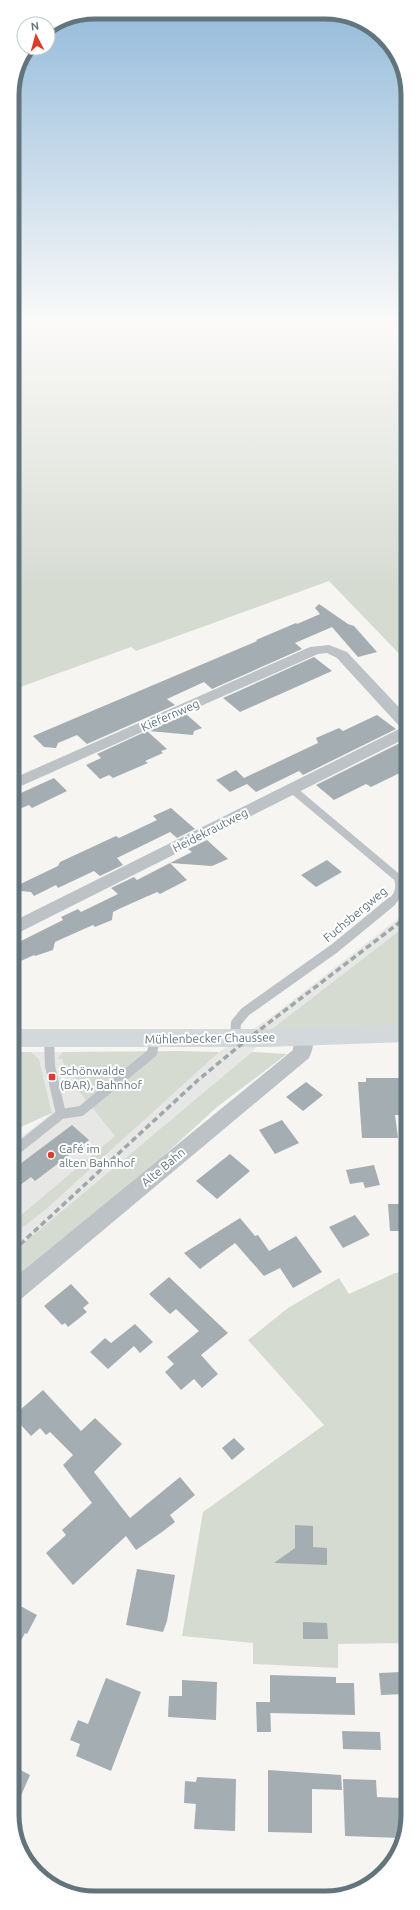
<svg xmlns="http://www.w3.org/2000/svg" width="420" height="1910" font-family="Ubuntu,sans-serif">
	<rect width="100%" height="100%" fill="#f6f5f2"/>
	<polygon fill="#e7e7e6" points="408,911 408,924 268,1032 252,1052 13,1252 12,1144 52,1113 39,1059 31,1052 219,1052 271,1017"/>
	<g fill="#d6dbd2">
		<polygon points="12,321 407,321 407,662 329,581 136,651 131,647 12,690"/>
		<polygon points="408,924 408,1025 268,1032"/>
		<polygon points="182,1051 219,1052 46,1209 13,1235 13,1222 115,1136 78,1090 72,1069 66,1070 62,1059 57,1059 63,1052"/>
		<polygon points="12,1052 31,1052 39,1059 52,1113 12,1131"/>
		<polygon points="252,1052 287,1054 217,1107 66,1245 13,1287 13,1252"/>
		<polygon points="408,1272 408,1643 338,1644 338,1668 253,1664 253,1643 182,1636 203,1512 324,1425 248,1340 288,1308 339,1278 349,1294 395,1273"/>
	</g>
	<g fill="#a4aeb2">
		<polygon points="319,604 348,624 354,626 377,652 358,657 332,627 295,643 302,649 212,689 204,682 167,699 175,705 87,744 77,735 58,743 56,748 44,747 33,736 257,641 256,640 296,623 297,624 320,614 315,608"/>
		<polygon points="314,657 332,671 240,712 223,698"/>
		<polygon points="186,714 202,728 194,731 193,735 149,731"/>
		<polygon points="377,715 396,729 303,775 299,771 256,792 247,784 230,792 216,780 236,770 244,778 318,743 316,738 332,731 339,728 343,731"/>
		<polygon points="147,731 167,749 161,751 163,753 145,761 148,763 113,778 109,775 100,779 86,765 101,758 97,754"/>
		<polygon points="408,739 408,769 371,787 366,784 334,800 316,785"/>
		<polygon points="54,778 67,791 32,808 29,805 12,812 12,797"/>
		<polygon points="171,808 195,829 177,838 170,832 117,858 123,865 100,876 94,871 58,888 56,885 34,896 31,892 12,890 12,888 58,866 60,862 116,836 119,838 157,820 153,816"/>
		<polygon points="207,840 228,859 212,866 170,863 192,852 188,849"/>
		<polygon points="327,860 342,872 316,887 301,875"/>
		<polygon points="170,863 187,880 160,894 157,892 121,908 113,912 112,920 95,927 93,925 75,933 55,942 53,950 35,956 34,955 12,965 12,937 17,935 21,941 63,920 61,917 78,909 81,912 118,894 111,888 134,877 137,880"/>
		<polygon points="366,1078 408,1078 408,1115 395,1115 398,1138 362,1138 358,1082 366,1082"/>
		<polygon points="306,1082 323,1095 303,1111 286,1097"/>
		<polygon points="282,1120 299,1143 275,1154 259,1130"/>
		<polygon points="72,1125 89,1140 35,1181 31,1177 12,1191 12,1170"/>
		<polygon points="230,1154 250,1171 217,1199 196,1181"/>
		<polygon points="374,1165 380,1185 365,1188 363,1182 350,1184 346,1170"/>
		<polygon points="388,1204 408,1204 408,1231 390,1231"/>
		<polygon points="355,1215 370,1235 343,1248 329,1227"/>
		<polygon points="240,1218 255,1236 258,1235 269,1251 296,1236 322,1272 293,1288 280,1268 264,1276 235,1243 200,1269 184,1253"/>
		<polygon points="169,1277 228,1333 201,1355 218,1374 202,1388 194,1379 181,1390 165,1372 174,1364 167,1357 199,1331 176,1309 170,1314 149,1294"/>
		<polygon points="71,1284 89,1303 83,1308 87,1312 68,1327 65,1323 62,1325 44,1306"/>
		<polygon points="135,1324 153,1342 140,1353 134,1346 108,1369 90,1352 105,1338 111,1343"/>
		<polygon points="43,1390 81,1431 95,1418 122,1444 94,1472 130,1518 180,1477 195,1495 170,1515 175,1522 162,1532 136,1550 126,1536 73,1585 46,1553 66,1535 62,1530 92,1503 63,1465 73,1455 50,1432 46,1435 40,1428 31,1436 13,1416"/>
		<polygon points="234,1438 245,1449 232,1460 222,1448"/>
		<polygon points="295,1525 313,1526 313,1547 327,1548 327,1565 274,1563 295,1548"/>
		<polygon points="137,1569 175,1575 167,1621 163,1632 126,1625"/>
		<polygon points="13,1602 37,1615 27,1634 25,1633 13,1656"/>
		<polygon points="303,1622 327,1623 328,1639 303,1639"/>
		<polygon points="402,1672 404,1694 381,1695 379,1673"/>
		<polygon points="270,1675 336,1677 336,1683 354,1683 355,1715 270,1713"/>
		<polygon points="106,1678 141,1692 111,1771 76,1756 80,1744 70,1740 78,1720 88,1724"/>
		<polygon points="182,1680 217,1682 216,1720 168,1717 169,1696 182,1696"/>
		<polygon points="256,1702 270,1702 271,1732 257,1732"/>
		<polygon points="342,1731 380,1732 381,1750 343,1749"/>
		<polygon points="13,1766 30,1775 13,1814"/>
		<polygon points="268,1770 341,1775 342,1790 312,1789 312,1833 268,1832"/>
		<polygon points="197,1777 236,1779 235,1831 194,1829 196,1804 184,1803 185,1781 196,1782"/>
		<polygon points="343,1779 376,1780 377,1797 401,1798 403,1832 400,1838 345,1836"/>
	</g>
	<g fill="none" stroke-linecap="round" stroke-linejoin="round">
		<path stroke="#bcc2c5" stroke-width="8" d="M292,789L398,878C401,888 398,897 390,903"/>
		<g stroke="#bcc2c5" stroke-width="10">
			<polyline points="49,1038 50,1066 61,1114"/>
			<polyline points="235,1038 236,1023 245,1012 335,948 391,902"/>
			<polyline points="12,1153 61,1114 81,1111 152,1053 155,1039"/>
		</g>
		<g fill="#bcc2c5" fill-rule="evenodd">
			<polygon points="329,645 347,652 408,717 408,737 12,936 12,922 401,728 337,658 327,653 318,654 12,790 12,779 310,647"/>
			<path d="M304,1030L311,1032C315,1040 313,1050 309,1058L21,1299L13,1302V1279L293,1050L294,1037L297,1032Z"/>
		</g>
		<polygon fill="#d3d8db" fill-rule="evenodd" points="408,1024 408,1042 265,1047 12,1047 12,1029 265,1029"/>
		<polyline stroke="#9ea7aa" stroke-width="3.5" stroke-dasharray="6 3.5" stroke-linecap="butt" points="13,1251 198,1080 249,1038 408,916"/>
	</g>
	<linearGradient id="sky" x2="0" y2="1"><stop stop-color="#93bada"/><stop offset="0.55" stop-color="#fbfaf9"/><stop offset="1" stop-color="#fbfaf9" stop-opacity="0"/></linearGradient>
	<rect width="420" height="588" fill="url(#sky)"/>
	<g fill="#de3c2a" stroke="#fff" stroke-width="1.5">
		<rect x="48" y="1073" width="8" height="8" rx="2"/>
		<circle cx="51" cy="1155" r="4"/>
	</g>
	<g text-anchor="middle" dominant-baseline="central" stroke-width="4" stroke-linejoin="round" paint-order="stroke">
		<g font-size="12" fill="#62757d" stroke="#fff">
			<text transform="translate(170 715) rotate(-24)">Kiefernweg</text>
			<text transform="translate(210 830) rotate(-27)">Heidekrautweg</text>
			<text transform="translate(355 914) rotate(-40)">Fuchsbergweg</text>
			<text transform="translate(210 1038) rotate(-1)">Mühlenbecker Chaussee</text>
			<text transform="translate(163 1167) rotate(-40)">Alte Bahn</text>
		</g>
		<g font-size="12" fill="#62757d" stroke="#fff" text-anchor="start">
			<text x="60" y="1070">Schönwalde<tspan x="60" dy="14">(BAR), Bahnhof</tspan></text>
			<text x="59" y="1148">Café im<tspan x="59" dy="14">alten Bahnhof</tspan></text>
		</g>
	</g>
	<path d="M0 0H420V1910H0ZM95 19H325A76 76 0 0 1 401 95V1815A76 76 0 0 1 325 1891H95A76 76 0 0 1 19 1815V95A76 76 0 0 1 95 19Z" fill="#fff" fill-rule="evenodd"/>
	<path fill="none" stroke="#62757d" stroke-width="5" d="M95 19H325A76 76 0 0 1 401 95V1815A76 76 0 0 1 325 1891H95A76 76 0 0 1 19 1815V95A76 76 0 0 1 95 19Z"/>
	<g transform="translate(36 36) rotate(354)"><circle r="19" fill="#ffffff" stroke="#c0c8cb"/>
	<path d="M0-3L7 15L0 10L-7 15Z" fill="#de3c2a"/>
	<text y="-6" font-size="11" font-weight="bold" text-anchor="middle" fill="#62757d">N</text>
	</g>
</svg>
